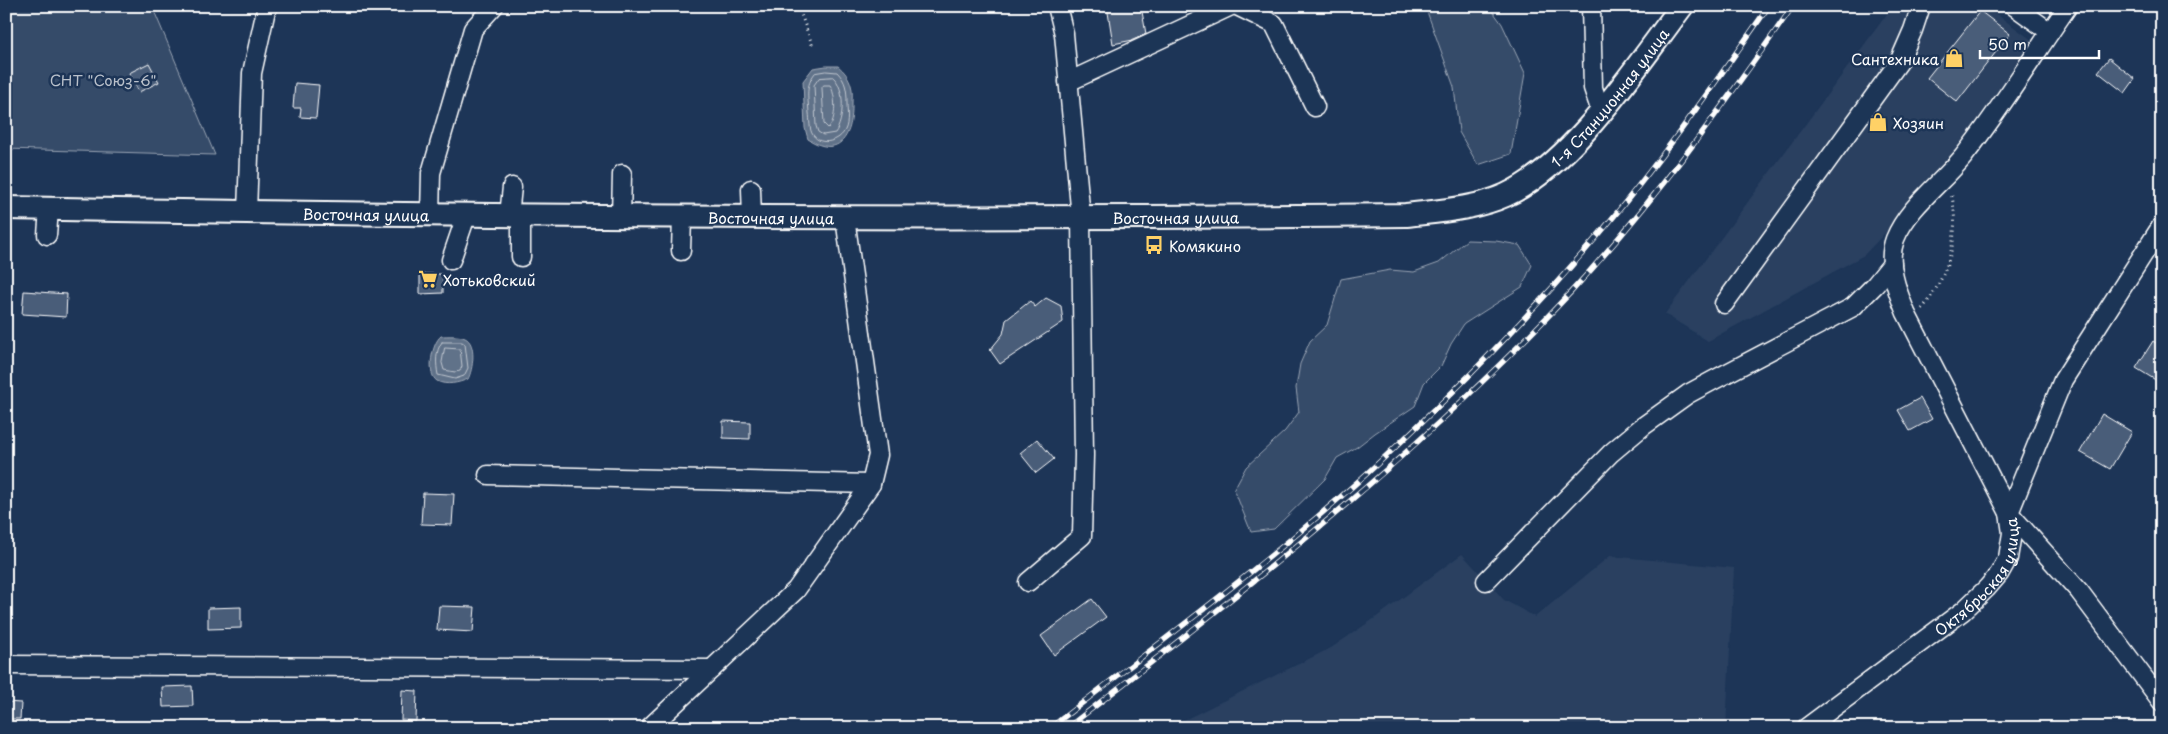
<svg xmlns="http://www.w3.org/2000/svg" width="2168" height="734" font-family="'Playpen Sans',sans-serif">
	<rect width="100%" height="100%" fill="#1d3557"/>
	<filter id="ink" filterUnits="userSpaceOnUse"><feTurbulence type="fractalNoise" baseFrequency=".02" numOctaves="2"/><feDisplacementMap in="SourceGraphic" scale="10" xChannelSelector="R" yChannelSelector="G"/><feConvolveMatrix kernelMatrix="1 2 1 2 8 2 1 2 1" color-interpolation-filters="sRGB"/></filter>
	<g filter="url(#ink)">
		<g fill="#2a4161">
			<polygon points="1893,6 1985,6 2040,46 1981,132 1864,255 1708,341 1665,314"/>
			<polygon points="1462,554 1504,600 1535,617 1610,556 1734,568 1726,728 1168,728 1331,648 1378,616"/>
		</g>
		<g fill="#364b69" stroke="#9aa5b4">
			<polygon points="6,6 152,6 215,155 6,149"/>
			<polygon points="1425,6 1489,6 1502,24 1525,73 1511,154 1478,165 1459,132 1454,87"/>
			<polygon points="1467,240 1496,241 1519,245 1532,265 1522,287 1464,324 1451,344 1441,366 1424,383 1415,406 1375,433 1357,447 1337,458 1325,479 1274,529 1251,532 1234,489 1246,467 1285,431 1299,412 1296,388 1300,364 1310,341 1327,325 1341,279 1390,270 1414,272 1439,263"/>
		</g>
		<g fill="#617289" stroke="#a0aab8">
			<path d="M826,66H838C844,71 849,77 851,85C853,90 852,98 852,104C853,133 841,160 808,139L805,128L803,81L813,68Z"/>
			<path d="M441,336C448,336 459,335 465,338C477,343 473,370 468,379C459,383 446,386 437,381C426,374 432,343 441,336Z"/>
		</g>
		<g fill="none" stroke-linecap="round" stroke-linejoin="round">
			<g stroke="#c0c7d0" stroke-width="1">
				<path d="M826,71L837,72C846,81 847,90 847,103C847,112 849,122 845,130C840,141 821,147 813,135C809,130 810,119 809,113C808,96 805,86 815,73Z"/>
				<path d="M833,77C846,88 844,121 835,133L823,135L818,132L816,126L814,85L819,78Z"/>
				<path d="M824,85H830C836,94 837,121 828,128L824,124L822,88Z"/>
				<path d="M442,342H462L465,344L468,368L464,376L455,379L438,375C436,364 435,351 442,342Z"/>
				<polygon points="445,348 460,349 462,366 460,371 455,372 444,370 442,363"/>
			</g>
		</g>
		<g fill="#4a5d79" stroke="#fff">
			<polygon points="1107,6 1141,6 1146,34 1133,40 1113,44"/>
			<polygon points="1980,11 2010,34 1957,102 1927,78"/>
			<polygon points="2109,58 2135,79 2125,93 2098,72"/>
			<polygon points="149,63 159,82 139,92 129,73"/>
			<polygon points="295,83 319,85 316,118 300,117 301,108 293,108"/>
			<polygon points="420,274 443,274 443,293 420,294"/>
			<polygon points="24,291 67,294 66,317 22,314"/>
			<polygon points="1046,298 1061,306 1063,322 1000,364 990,350 1003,334 1006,320 1030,301 1035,307"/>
			<polygon points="2153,341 2162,347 2162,384 2136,368"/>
			<polygon points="1920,398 1932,419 1910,431 1898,410"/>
			<polygon points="2102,414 2132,432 2110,469 2080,452"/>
			<polygon points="723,421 750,422 750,439 723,438"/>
			<polygon points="1037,439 1054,459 1036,473 1020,453"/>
			<polygon points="423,493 454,494 452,525 421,524"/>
			<polygon points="1092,599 1106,617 1054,655 1041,636"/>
			<polygon points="439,606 475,607 473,632 437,630"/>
			<polygon points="241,607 241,628 208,629 208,608"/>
			<polygon points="192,686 193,706 163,707 162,687"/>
			<polygon points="402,690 417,691 416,721 401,720"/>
			<polygon points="6,702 21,703 20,719 6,719"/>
		</g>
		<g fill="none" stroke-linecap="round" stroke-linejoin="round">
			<g stroke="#fff" stroke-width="21">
				<g id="minor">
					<polyline points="1237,6 1274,24 1315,107"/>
					<polyline points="1591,6 1593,88 1601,112"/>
					<polyline points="2014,6 2050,32"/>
					<polyline points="1068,82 1231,6"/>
					<polyline points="751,189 752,218"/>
					<polyline points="247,212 252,73 266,10 269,6"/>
					<polyline points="430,215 431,173 473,29 494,6"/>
					<polyline points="509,216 512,187"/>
					<polyline points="621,217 622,174"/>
					<polyline points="2162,225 2063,380 2009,513 2079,591 2162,702"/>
					<polyline points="47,235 49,209"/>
					<polyline points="681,251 682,217"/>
					<polyline points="521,257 521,216"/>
					<polyline points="451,260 466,216"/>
					<polyline points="1724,304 1899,62 1913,30 1921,6"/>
					<polyline points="488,475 871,484"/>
					<polyline points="1486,581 1611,453 1642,427 1688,394 1712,381 1853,307 1875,285 1892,264"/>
					<polyline points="1028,582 1082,536 1084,455 1081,218 1064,34 1057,6"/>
					<polyline points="6,665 712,669"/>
					<polyline points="649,728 796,590 871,484 878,455 845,218"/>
					<path id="s1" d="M1806,728L1963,611L1987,588L1999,574L2008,558L2012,533L2009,513L1906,313C1897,291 1886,263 1895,239C1908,207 1941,184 1963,157C2001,109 2033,56 2068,6"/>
				</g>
			</g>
			<g stroke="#fff" stroke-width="26">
				<g id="major">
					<path id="s2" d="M6,208C473,217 939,220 1406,215C1439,211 1475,209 1506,195C1572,165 1638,64 1682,6"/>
				</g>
			</g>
			<g stroke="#fff" stroke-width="3" stroke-dasharray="1 4" stroke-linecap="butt">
				<polyline points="798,6 813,47"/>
				<path d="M1922,309C1949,275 1961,235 1951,192"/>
			</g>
			<use href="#minor" stroke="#1d3557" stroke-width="18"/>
			<use href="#major" stroke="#1d3557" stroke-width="22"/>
			<g stroke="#fff" stroke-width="5.5">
				<g id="rail">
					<path d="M1050,728C1170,634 1296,543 1405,438C1474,373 1539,305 1600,233C1661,161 1715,83 1769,6"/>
					<path d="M1067,728C1243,591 1419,455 1571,292C1653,203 1724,105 1793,6"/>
				</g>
			</g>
			<use href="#rail" stroke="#1d3557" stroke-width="4" stroke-dasharray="11" stroke-linecap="butt"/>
		</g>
	</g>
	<defs>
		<g id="shop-bare" transform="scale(1.5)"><path d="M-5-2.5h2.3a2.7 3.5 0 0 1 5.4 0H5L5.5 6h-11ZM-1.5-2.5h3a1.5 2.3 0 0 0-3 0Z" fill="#ffd166" stroke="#1d3557" stroke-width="2.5" paint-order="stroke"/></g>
		<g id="bus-bare" transform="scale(1.5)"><path d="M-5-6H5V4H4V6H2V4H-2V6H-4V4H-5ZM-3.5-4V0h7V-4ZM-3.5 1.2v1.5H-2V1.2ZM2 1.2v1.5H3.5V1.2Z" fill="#ffd166" stroke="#1d3557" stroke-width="2.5" paint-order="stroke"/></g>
		<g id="supermarket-bare" transform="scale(1.5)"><path d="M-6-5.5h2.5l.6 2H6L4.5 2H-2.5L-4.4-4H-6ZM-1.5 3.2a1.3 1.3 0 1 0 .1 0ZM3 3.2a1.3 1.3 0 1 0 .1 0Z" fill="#ffd166" stroke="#1d3557" stroke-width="2.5" paint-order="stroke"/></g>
	</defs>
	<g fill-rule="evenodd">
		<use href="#shop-bare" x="1954" y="58"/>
		<use href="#shop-bare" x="1878" y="122"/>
		<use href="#bus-bare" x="1154" y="245"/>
		<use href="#supermarket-bare" x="428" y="279"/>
	</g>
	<g text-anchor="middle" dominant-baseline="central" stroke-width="5" stroke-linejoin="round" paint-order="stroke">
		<g font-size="15" fill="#fff" stroke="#1d3557" text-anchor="start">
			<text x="1939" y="58" text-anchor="end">Сантехника</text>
			<text x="1893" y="122">Хозяин</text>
			<text x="1169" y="245">Комякино</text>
			<text x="443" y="279">Хотьковский</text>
		</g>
		<g font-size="15" fill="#b9c0ca" stroke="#1d3557">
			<text x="103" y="79">СНТ "Союз-6"</text>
		</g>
		<g font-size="15" fill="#fff" stroke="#1d3557">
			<text stroke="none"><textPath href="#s2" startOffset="1646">1-я Станционная улица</textPath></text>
			<text stroke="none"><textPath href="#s2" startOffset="360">Восточная улица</textPath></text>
			<text stroke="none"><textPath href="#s2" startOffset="765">Восточная улица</textPath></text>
			<text stroke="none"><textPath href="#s2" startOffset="1170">Восточная улица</textPath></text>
			<text stroke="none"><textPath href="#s1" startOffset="234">Октябрьская улица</textPath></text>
		</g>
	</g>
	<rect width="2168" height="734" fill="none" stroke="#1d3557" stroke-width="25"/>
	<rect x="12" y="12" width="2143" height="709" fill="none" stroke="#fff" stroke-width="2" filter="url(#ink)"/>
	<path d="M1980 50v8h119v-8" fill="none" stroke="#ffffff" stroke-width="2.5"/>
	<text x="1988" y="50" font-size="15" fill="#ffffff" stroke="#1d3557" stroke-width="4" paint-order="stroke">50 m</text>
</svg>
